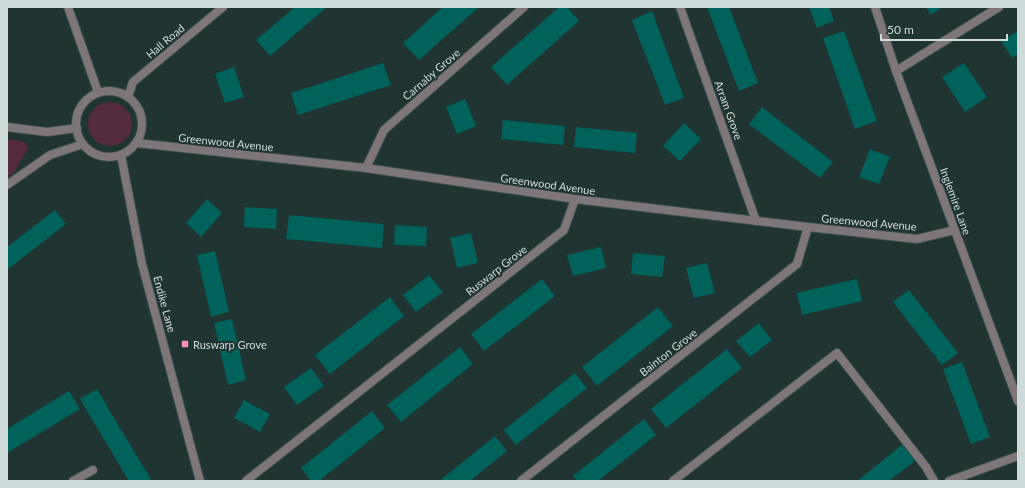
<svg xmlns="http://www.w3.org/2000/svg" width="1025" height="488" font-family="Lato,sans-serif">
	<rect width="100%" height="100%" fill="#203432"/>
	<g fill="#542b3c">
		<circle cx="110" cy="124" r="22"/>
		<polygon points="7,139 22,141 26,143 28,149 15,171 7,179"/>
	</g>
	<g fill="#01615b">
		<polygon points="295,7 327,7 270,56 256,40"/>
		<polygon points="443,7 479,7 419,60 403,43"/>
		<polygon points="559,7 567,7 579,21 507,85 491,67"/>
		<polygon points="707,7 729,7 758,83 739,91"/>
		<polygon points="809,7 829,7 834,21 817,28"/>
		<polygon points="926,7 942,7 931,15"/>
		<polygon points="652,11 684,98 665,105 632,20"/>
		<polygon points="844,31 877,121 855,129 823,38"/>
		<polygon points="1018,31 1018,54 1012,58 1001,41"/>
		<polygon points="383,63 391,85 298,115 291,93"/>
		<polygon points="964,63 987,97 965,112 942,77"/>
		<polygon points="234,67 244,97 225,103 215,74"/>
		<polygon points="465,99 476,126 457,134 446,107"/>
		<polygon points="762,107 833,162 820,178 749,124"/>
		<polygon points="503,120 565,126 563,145 501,139"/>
		<polygon points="684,123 701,139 680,161 663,146"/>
		<polygon points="576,127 637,133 635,153 574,147"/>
		<polygon points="870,149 890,157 879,184 859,177"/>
		<polygon points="207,199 222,213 201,237 186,223"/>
		<polygon points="245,207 277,209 276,229 244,227"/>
		<polygon points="55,210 66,224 7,270 7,247"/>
		<polygon points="289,215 384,224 382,248 286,239"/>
		<polygon points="395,225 427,227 426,246 394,245"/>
		<polygon points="471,233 478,263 457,268 450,238"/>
		<polygon points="601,247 606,268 573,276 567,255"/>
		<polygon points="215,251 229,312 211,317 197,255"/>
		<polygon points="633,253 665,256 662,277 631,274"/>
		<polygon points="707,263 715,293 694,298 686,268"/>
		<polygon points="429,275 443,292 416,312 403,295"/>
		<polygon points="542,279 555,296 484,351 471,334"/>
		<polygon points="857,279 862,301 802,315 797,293"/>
		<polygon points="909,290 958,353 942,365 893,302"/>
		<polygon points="390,297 404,316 330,374 315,355"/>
		<polygon points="658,307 673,326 597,386 582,367"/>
		<polygon points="232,319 246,380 228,385 214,323"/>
		<polygon points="759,323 772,340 750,357 736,341"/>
		<polygon points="460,347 473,364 401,422 387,405"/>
		<polygon points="727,349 742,368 666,428 651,409"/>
		<polygon points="962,362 990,437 971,444 943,369"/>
		<polygon points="311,368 324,386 297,405 284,387"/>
		<polygon points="575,373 587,388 516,445 504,430"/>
		<polygon points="97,389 114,418 152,481 129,481 80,399"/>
		<polygon points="69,391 80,409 7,453 7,429"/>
		<polygon points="244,400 270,414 260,432 234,418"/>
		<polygon points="372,411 385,428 319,481 311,481 301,468"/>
		<polygon points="644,419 656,435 598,481 577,481 573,476"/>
		<polygon points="495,436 507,451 496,460 470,481 439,481"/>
		<polygon points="903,444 916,460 889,481 857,481"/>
	</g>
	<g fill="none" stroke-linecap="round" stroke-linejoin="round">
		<g stroke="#3c4f4d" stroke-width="10">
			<g id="service">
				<polyline points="73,481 93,470"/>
				<polyline points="673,481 837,353 926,467 934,481"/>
			</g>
		</g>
		<g stroke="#3c4f4d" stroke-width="10">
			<g id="minor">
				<polyline points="680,7 756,221"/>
				<polyline points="896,71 999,7"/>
				<polyline points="366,168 384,130 524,7"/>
				<polyline points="246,481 564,230 575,199"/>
				<polyline points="521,481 797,264 808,227"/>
				<polyline points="949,481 1018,456"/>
			</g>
		</g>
		<g stroke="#3c4f4d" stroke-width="10">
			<g id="tertiary">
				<polyline points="68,7 98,92"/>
				<polyline points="875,7 896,71 1018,401"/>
				<circle cx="109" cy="124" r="33"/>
				<polyline points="128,97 133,82 223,7"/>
				<polyline points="7,127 47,132 77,128"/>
				<polyline points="137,143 366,168 575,199 808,227 917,239 955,230"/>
				<polyline points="121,155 142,264 200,481"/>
				<polyline points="7,185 50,155 83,144"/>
			</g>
		</g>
		<use href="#service" stroke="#7f7679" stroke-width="8"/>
		<use href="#minor" stroke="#7f7679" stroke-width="8"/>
		<use href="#tertiary" stroke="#7f7679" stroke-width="8"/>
	</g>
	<rect fill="#fe8ebe" stroke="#203432" stroke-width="1.5" x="181" y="340" width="8" height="8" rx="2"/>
	<g text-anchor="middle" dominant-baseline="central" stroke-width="4" stroke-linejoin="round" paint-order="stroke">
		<g font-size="11" fill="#cfdbda" stroke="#203432">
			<text transform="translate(165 41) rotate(-40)">Hall Road</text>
			<text transform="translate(431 74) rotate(-41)">Carnaby Grove</text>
			<text transform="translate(729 110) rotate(70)">Arram Grove</text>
			<text transform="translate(226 142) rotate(6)">Greenwood Avenue</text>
			<text transform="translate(548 184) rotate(8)">Greenwood Avenue</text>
			<text transform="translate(956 201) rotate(70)">Inglemire Lane</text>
			<text transform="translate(869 222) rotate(5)">Greenwood Avenue</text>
			<text transform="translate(496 270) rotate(-38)">Ruswarp Grove</text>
			<text transform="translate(165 304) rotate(75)">Endike Lane</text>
			<text transform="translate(668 352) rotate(-38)">Bainton Grove</text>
		</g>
		<g font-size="11" fill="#cfdbda" stroke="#203432" text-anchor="start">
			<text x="193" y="344">Ruswarp Grove</text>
		</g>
	</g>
	<rect width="1025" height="488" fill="none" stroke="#cfdbda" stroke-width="16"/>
	<path d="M881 34v6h126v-6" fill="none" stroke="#cfdbda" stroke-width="2"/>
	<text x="887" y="34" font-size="12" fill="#cfdbda" stroke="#203432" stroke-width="3" paint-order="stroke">50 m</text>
</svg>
